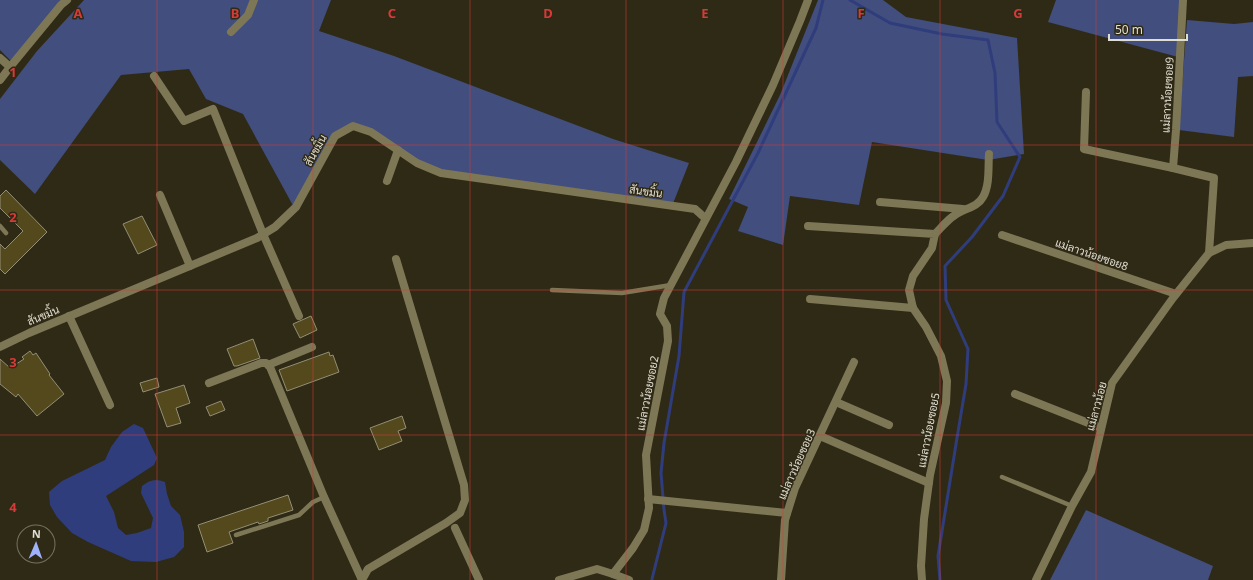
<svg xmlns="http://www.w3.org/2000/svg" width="1253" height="580" font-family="'Noto Sans',Sarabun,sans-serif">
	<rect width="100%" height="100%" fill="#2f2a16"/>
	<g fill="#424e7d">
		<polygon points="0,0 66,0 11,61 0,50"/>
		<polygon points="84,0 331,0 319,31 394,56 613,139 689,163 672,206 441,173 353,126 335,136 296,211 243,114 206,99 189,69 121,75 35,194 0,160 0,99 37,51"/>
		<polygon points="818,0 883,0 906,17 1017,38 1024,154 988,160 872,142 859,205 790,196 783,245 738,231 748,207 729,199 780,95"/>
		<polygon points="1056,0 1181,0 1178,57 1048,22"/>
		<polygon points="1187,20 1234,24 1253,22 1253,76 1238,77 1234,137 1179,130"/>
		<polygon points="1086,510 1213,566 1208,580 1050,580"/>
	</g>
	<path fill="#303d7c" d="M134,424L143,428L157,458L154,465L106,496L114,512L118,528L126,535L137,533L151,528L153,518L141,493L142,486C150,480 155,478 165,482L167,494L171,506L180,515L184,532V547L174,557L156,562L131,561L88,542L72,533L57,517L50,505L49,492L62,481L105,460L111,447L122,432Z"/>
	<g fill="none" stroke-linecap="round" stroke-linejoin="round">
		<g stroke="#303d7c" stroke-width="3">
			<polyline points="850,0 890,23 942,34 988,40 995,73 997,122 1020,157 1003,196 972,237 945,266 946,300 968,349 966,384 957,438 938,556 940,580"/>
			<polyline points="652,579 666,523 664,510 661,473 664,443 679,356 684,292 758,153 816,28 823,0"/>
		</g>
	</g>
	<g fill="#53491c" stroke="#938e76">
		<polygon points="6,190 47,232 5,274 0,269 0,244 5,249 23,231 0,208 0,196"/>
		<polygon points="142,216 157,245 138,254 123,224"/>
		<polygon points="311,316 317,330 300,338 293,324"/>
		<polygon points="253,339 260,358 237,366 234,366 227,349"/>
		<polygon points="30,351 33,355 36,353 50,374 49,375 64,394 37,416 18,394 16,397 0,384 0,359 10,368 24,359 22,357"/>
		<polygon points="329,352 330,356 333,355 339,372 287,391 279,370"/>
		<polygon points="157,378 159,387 143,392 140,383"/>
		<polygon points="184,385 190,403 176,408 181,423 167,427 155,394"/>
		<polygon points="221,401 225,410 210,416 206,407"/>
		<polygon points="402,416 406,428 398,431 402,441 379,450 370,428"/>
		<polygon points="288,495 293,510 268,518 268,521 259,524 258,522 229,532 233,543 207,552 198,525"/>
	</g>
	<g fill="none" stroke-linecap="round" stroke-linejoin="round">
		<g stroke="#7e7756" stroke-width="4.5">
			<polyline points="0,226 6,233"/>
			<polyline points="552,290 622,293 671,285"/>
			<polyline points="1002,477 1072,506"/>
			<polyline points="236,535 299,515 313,502 324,497"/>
		</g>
		<g stroke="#7e7756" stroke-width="8">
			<polyline points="231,32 248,15 254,0"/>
			<polyline points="0,58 10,67"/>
			<polyline points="154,76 184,121 213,109 263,234 299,316"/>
			<polyline points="0,80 10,67 61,5 67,0"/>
			<polyline points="1086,92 1084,149 1173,168 1214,178 1209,253"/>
			<polyline points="1173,168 1176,130 1183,0"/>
			<polyline points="387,181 398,150"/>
			<polyline points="160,195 190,266"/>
			<polyline points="880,202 963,209"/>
			<polyline points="808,226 935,234 932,248 913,276 909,290 913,308 926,327 941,356 947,381 946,403 930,475 924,519 921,566 922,580"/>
			<path d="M935,234C941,228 947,220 955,215C964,208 977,208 983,197C990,185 988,167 989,154"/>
			<polyline points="1002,235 1176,294"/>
			<polyline points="810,299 913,308"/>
			<polyline points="69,316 110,405"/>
			<polyline points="0,347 29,333 257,238 275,227 296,207 335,136 353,126 371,132 417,163 441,173 695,209 705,218"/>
			<polyline points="268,365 312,347"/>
			<polyline points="209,383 261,363 266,363 270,367 324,497 362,580"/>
			<polyline points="1015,394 1101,428"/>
			<polyline points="836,402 889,425"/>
			<polyline points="820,436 929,483"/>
			<polyline points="648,499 787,513"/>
			<polyline points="455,528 479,580"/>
			<polyline points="613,574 633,548 644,530 649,508 646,455 668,341 667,326 660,314 664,298 736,162 773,85 800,21 808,0"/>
			<polyline points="362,580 368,569 446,523 460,513 465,500 464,485 396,259"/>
			<polyline points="559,580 597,569 613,574 629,580"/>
			<polyline points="781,580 785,520 795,488 854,362"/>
			<polyline points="1036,580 1072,506 1091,472 1112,383 1173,298 1209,253 1226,245 1253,243"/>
		</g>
	</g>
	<path fill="none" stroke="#d73a39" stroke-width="1" stroke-opacity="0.55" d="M157,0V580M313,0V580M470,0V580M626,0V580M783,0V580M940,0V580M1096,0V580M0,145H1253M0,290H1253M0,435H1253"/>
	<g text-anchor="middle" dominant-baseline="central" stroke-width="3" stroke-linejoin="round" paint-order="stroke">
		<g font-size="11" fill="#e0ddd1" stroke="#2f2a16">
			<text transform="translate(1167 95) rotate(-87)">แม่ลาวน้อยซอย9</text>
			<text transform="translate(315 150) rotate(-61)">สันขมิ้น</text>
			<text transform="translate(646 191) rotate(8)">สันขมิ้น</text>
			<text transform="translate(1092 254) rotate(19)">แม่ลาวน้อยซอย8</text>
			<text transform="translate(43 315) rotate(-23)">สันขมิ้น</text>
			<text transform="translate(647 393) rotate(-79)">แม่ลาวน้อยซอย2</text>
			<text transform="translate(1096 406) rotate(-75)">แม่ลาวน้อย</text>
			<text transform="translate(928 430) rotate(-79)">แม่ลาวน้อยซอย5</text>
			<text transform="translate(796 464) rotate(-66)">แม่ลาวน้อยซอย3</text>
		</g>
	</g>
	<g font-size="13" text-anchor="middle" font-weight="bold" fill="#d73a39" stroke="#2f2a16" stroke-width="3" stroke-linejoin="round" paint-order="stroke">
		<text x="78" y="18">A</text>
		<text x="235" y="18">B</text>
		<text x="392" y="18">C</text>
		<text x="548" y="18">D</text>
		<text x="705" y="18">E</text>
		<text x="861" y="18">F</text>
		<text x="1018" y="18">G</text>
		<text x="13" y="77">1</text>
		<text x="13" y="222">2</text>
		<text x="13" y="367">3</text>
		<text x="13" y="512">4</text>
	</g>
	<g transform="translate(36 544) rotate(2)"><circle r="19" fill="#2f2a16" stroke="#767261"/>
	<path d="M0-3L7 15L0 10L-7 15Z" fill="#9fb3fd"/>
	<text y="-6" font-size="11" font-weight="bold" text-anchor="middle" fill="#e0ddd1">N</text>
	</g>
	<path d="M1109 34v6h78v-6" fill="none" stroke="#e0ddd1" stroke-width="2"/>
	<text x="1115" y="34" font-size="12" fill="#e0ddd1" stroke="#2f2a16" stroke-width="3" paint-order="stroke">50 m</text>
</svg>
